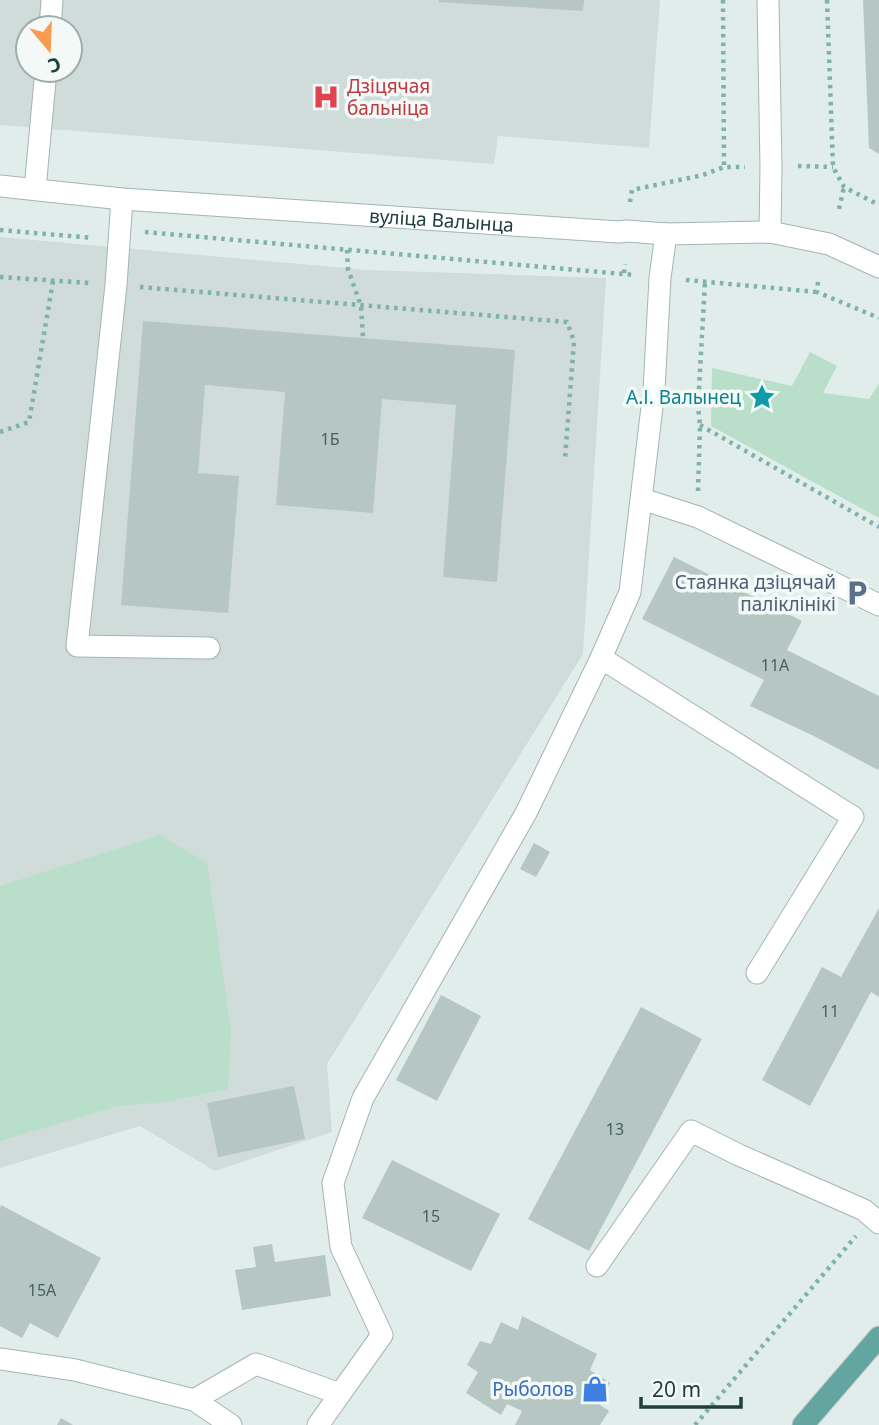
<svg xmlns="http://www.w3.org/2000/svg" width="879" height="1425" font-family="'Noto Sans',sans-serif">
	<rect width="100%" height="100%" fill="#e1edea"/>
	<g fill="#cfdcd9" fill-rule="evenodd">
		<path d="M0,0H660L649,148L498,136L494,164L0,125ZM28,28H70V70H28Z"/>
		<polygon points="0,237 367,270 606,278 583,654 327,1064 332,1132 215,1171 140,1126 0,1168"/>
	</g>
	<g fill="#b9dfca">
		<polygon points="810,352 837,366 823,393 869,399 879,383 879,518 711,426 712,368 792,386"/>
		<polygon points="160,835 207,863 231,1031 228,1089 166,1102 118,1106 0,1141 0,886"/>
	</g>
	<g fill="#b6c7c3">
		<polygon points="439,0 584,0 583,11 439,2"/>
		<polygon points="863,0 879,0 879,154 869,148"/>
		<polygon points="143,321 515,350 497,582 443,577 456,405 382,399 373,513 276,505 285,392 205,385 198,473 239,476 228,613 121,605"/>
		<polygon points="674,557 802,621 787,650 879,696 879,767 878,770 814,736 750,706 764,680 642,619"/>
		<polygon points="534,843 550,852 536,877 520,869"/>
		<polygon points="879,908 879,997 871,992 810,1106 762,1080 822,967 841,977"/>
		<polygon points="441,995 481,1016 437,1101 396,1080"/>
		<polygon points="641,1007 702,1039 589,1251 528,1219"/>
		<polygon points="294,1086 305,1139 218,1157 207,1103"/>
		<polygon points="392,1160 500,1214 471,1271 362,1218"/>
		<polygon points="1,1205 101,1258 58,1338 30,1323 22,1338 0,1326 0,1208"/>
		<polygon points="272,1244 275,1262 325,1255 331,1296 242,1310 235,1270 256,1267 253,1247"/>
		<polygon points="522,1316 597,1354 590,1370 610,1383 599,1404 609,1411 600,1425 515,1425 522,1411 507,1404 501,1415 466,1393 478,1372 467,1365 480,1341 491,1344 501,1322 518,1330"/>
		<polygon points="61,1418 73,1425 57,1425"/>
	</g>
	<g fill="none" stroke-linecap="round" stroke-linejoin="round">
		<g stroke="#a3b5b2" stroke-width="23">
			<g id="minor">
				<polyline points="768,0 771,167 770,232"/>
				<polyline points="50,28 52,0"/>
				<path id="s1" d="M0,186L122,199L619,232L627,231L666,234L770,232L829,244L879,267"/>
				<polyline points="35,189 46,70"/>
				<polyline points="122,199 116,285 77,646 209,648"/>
				<polyline points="642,499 698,517 879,605"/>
				<polyline points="601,658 853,817 757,973"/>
				<polyline points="597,1266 691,1131 739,1155 864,1210 879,1223"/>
				<polyline points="0,1359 75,1370 194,1400 231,1425"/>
				<polyline points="194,1400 256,1364 340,1394"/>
				<polyline points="318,1425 382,1335 341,1247 333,1183 363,1098 526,813 601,658 630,592 654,390 660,278 666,234"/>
			</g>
		</g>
		<g stroke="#c1c9c8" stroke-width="23">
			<polyline id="major" points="803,1425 879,1337"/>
		</g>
		<g stroke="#80b2ac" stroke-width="4.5" stroke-dasharray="3.5 5" stroke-linecap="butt">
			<polyline points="723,0 724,167"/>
			<polyline points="827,0 833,167 844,187 879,205"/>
			<polyline points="798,166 833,167"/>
			<polyline points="630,202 632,190 703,175 724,167 745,167"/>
			<polyline points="839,209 844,187"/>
			<polyline points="0,230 93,238"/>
			<polyline points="145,232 635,275"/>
			<polyline points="347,250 348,269 361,306 363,338"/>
			<polyline points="624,273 625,264"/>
			<polyline points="0,277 90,283"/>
			<polyline points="686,280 817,292"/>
			<polyline points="818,282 817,292 879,318"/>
			<polyline points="140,287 567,322 574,341 565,458"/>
			<polyline points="700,425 879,527"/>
			<polyline points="0,432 29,422 53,281"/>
			<polyline points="698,491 700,425 698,406 705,282"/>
			<polyline points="695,1425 856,1236"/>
		</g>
		<use href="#minor" stroke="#fff" stroke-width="21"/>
		<use href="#major" stroke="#63a5a0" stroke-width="21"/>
	</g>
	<defs>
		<g id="hospital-bare" transform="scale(2.1)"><path d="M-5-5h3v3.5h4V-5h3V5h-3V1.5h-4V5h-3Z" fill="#e0444e" stroke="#f2f9f7" stroke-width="2.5" paint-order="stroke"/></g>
		<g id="sight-bare" transform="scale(2.1)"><path d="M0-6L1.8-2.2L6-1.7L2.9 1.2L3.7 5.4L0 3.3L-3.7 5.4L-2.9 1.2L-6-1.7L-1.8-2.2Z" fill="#0f9aa8" stroke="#f2f9f7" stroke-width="2.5" paint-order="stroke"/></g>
		<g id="parking-bare" transform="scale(2.1)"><path d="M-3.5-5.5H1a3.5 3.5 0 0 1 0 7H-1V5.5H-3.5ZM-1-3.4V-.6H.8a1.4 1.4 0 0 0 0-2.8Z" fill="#5c6f8a" stroke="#f2f9f7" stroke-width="2.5" paint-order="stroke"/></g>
		<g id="shop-bare" transform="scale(2.1)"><path d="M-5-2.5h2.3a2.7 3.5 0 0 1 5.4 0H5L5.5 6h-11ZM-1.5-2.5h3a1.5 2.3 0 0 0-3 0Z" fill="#3f7fe0" stroke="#f2f9f7" stroke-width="2.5" paint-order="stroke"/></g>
	</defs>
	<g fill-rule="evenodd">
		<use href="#hospital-bare" x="326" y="97"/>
		<use href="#sight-bare" x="762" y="397"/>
		<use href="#parking-bare" x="857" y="593"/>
		<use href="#shop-bare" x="595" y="1389"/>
	</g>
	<g text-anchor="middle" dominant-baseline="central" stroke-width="7" stroke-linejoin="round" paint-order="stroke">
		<g font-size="16" fill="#46605e">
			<text x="330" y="439">1Б</text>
			<text x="775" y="665">11А</text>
			<text x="830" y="1011">11</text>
			<text x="615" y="1129">13</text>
			<text x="431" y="1216">15</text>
			<text x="42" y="1290">15А</text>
		</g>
		<g font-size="19" fill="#be3a42" stroke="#f2f9f7" text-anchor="start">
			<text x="347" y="86">Дзіцячая<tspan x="347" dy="22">бальніца</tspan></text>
		</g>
		<g font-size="19" fill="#203e3c" stroke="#f2f9f7">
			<text stroke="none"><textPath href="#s1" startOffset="443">вуліца Валынца</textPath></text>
		</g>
		<g font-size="19" fill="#0d838f" stroke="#f2f9f7" text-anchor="end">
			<text x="741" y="397">А.І. Валынец</text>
		</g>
		<g font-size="19" fill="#4e5e75" stroke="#f2f9f7" text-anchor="end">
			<text x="836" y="582">Стаянка дзіцячай<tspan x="836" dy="22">паліклінікі</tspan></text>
		</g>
		<g font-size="19" fill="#366cbe" stroke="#f2f9f7" text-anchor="end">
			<text x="574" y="1389">Рыболов</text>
		</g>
	</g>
	<g transform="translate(49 49) rotate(161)"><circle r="33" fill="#f2f9f7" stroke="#9eaeac" stroke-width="2"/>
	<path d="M0-5L12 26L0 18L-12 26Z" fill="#fa9b52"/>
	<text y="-10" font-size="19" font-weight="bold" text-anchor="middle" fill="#203e3c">С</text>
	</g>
	<path d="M641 1397v10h100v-10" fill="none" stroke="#203e3c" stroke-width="3.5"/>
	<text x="652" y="1397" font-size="21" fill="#203e3c" stroke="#f2f9f7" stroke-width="5" paint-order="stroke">20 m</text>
</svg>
